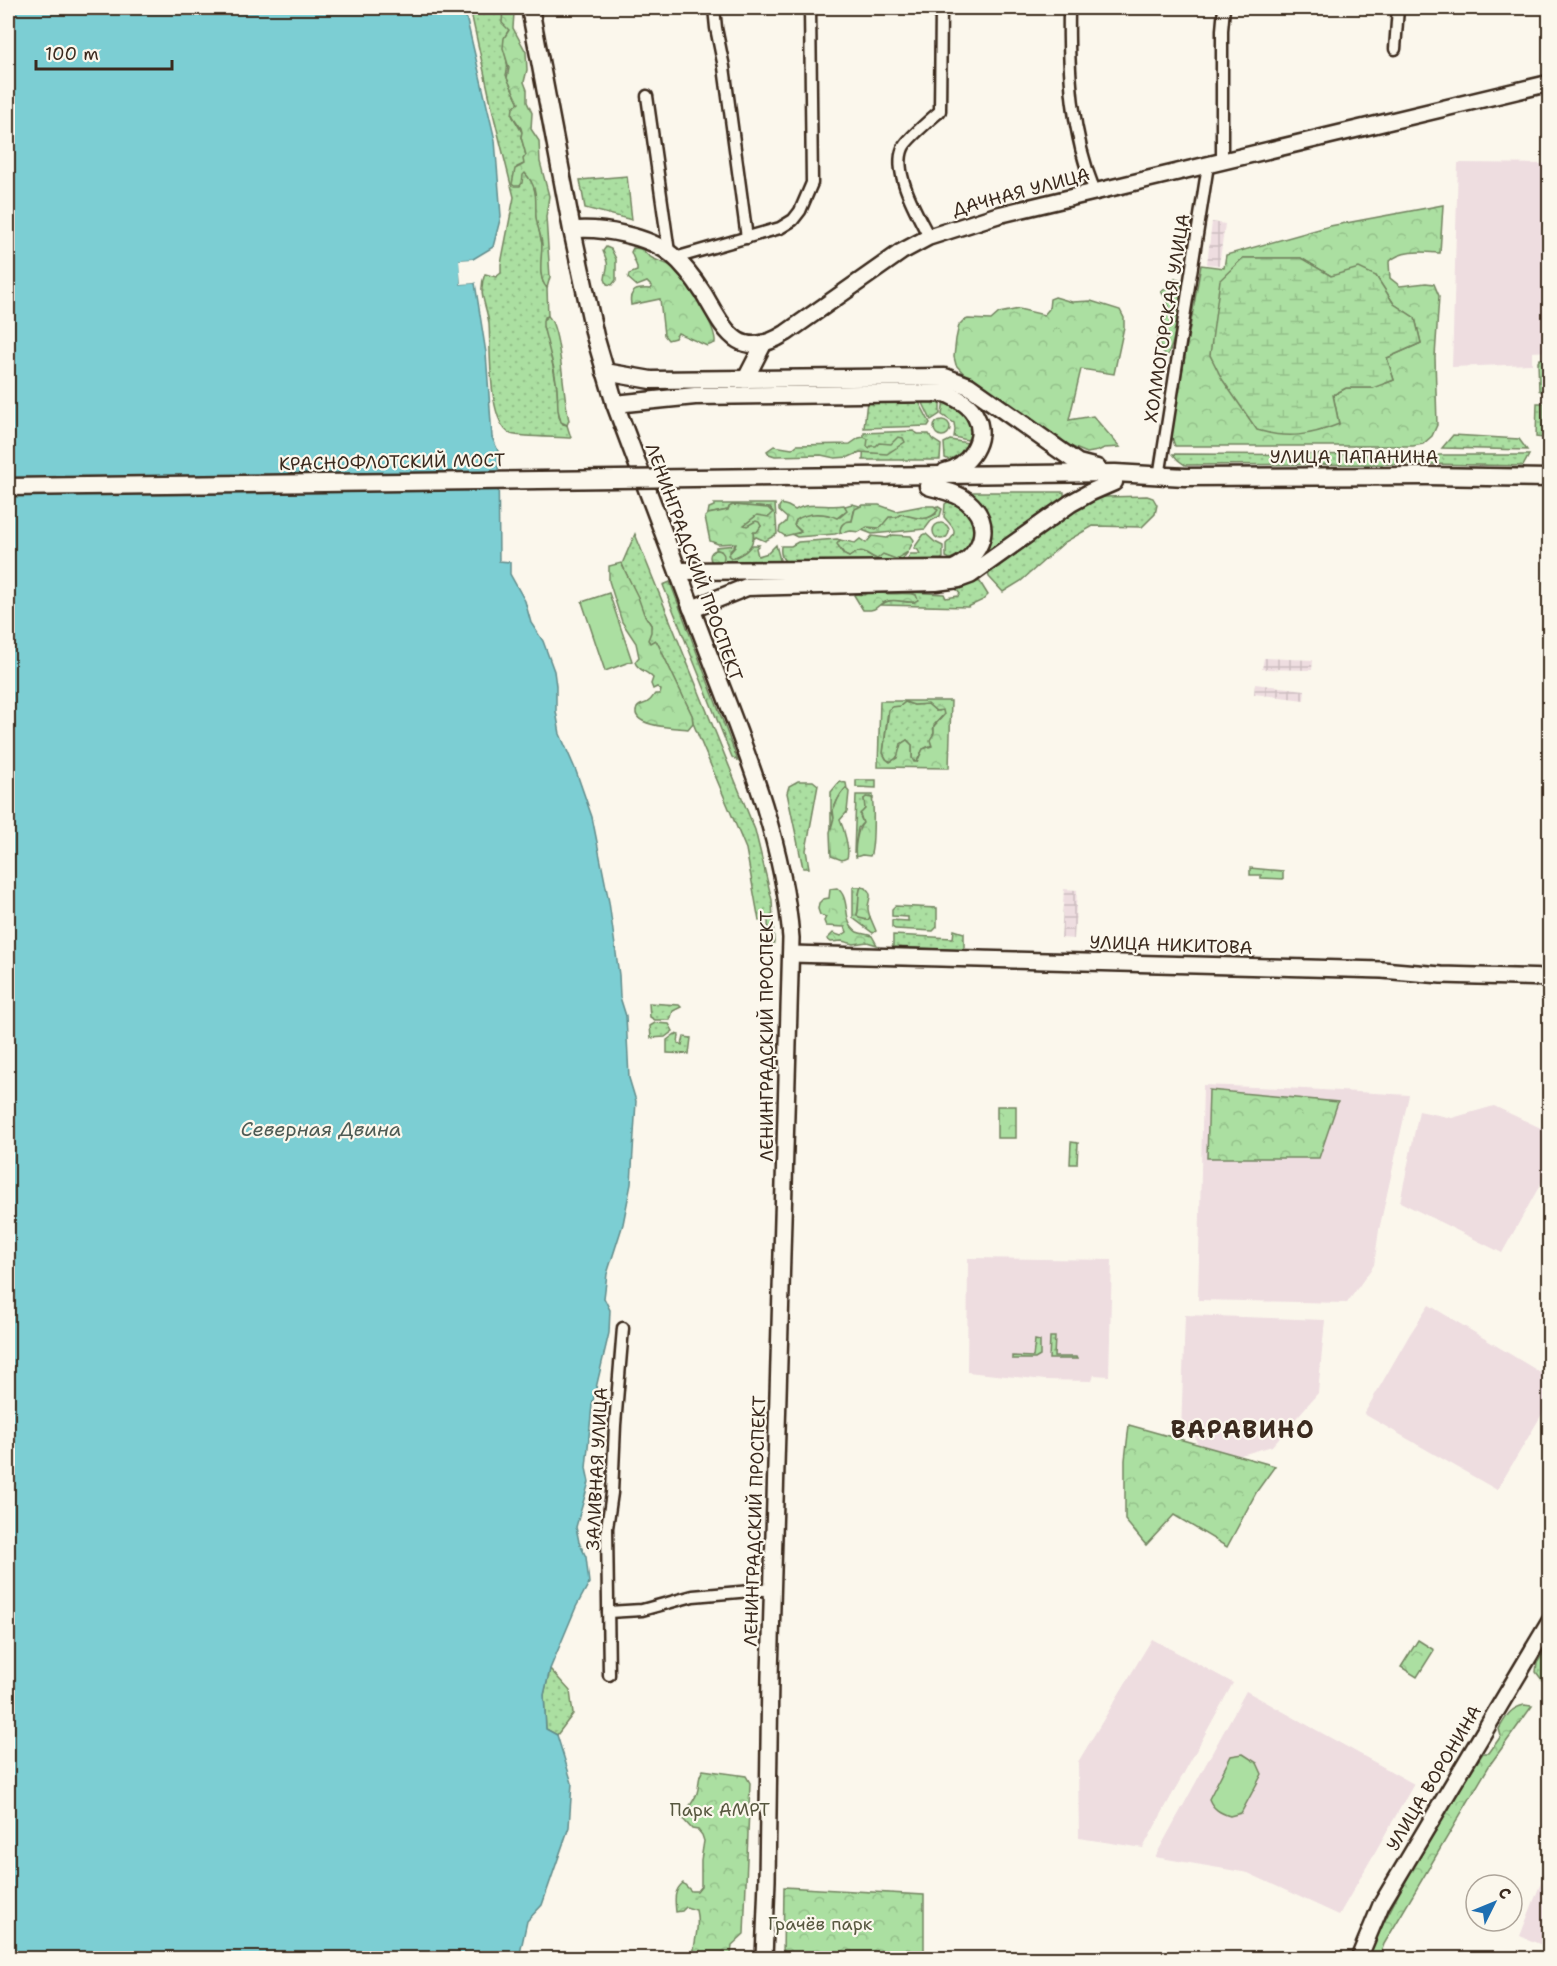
<svg xmlns="http://www.w3.org/2000/svg" width="1557" height="1966" font-family="'Shantell Sans',sans-serif">
	<defs>
		<pattern id="industrial-grid" width="8" height="8" patternUnits="userSpaceOnUse" patternTransform="scale(1.5)"><rect width="8" height="8" fill="#eedde0"/><path d="M0 4h8M4 0v8" fill="none" stroke="#cdbec0"/></pattern>
		<pattern id="grass-dots" width="8" height="8" patternUnits="userSpaceOnUse" patternTransform="scale(1.5)"><rect width="8" height="8" fill="#abdfa1"/><path d="M2 2h.1M6 6h.1" fill="none" stroke="#94c08a" stroke-width="1.8" stroke-linecap="round"/></pattern>
		<pattern id="forest-crowns" width="20" height="18" patternUnits="userSpaceOnUse" patternTransform="scale(1.5)"><rect width="20" height="18" fill="#abdfa1"/><path d="M2 6a3 3 0 1 1 6 0M12 15a3 3 0 1 1 6 0" fill="none" stroke="#94c08a"/></pattern>
		<pattern id="wetland-marsh" width="20" height="14" patternUnits="userSpaceOnUse" patternTransform="scale(1.5)"><rect width="20" height="14" fill="#abdfa1"/><path d="M1 5h8M5 5V1M11 12h8M15 12V8" fill="none" stroke="#94c08a"/></pattern>
	</defs>
	<rect width="100%" height="100%" fill="#fbf7ec"/>
	<filter id="ink" filterUnits="userSpaceOnUse"><feTurbulence type="fractalNoise" baseFrequency=".0167" numOctaves="2"/><feDisplacementMap in="SourceGraphic" scale="12" xChannelSelector="R" yChannelSelector="G"/><feConvolveMatrix kernelMatrix="1 2 1 2 8 2 1 2 1" color-interpolation-filters="sRGB"/></filter>
	<g filter="url(#ink)">
		<g fill="#eedde0">
			<polygon points="1458,163 1549,164 1549,351 1532,352 1532,364 1452,367"/>
			<polygon points="1203,1085 1305,1089 1409,1095 1379,1230 1374,1265 1347,1303 1198,1300"/>
			<polygon points="1494,1106 1549,1132 1549,1169 1502,1253 1400,1202 1419,1111 1452,1118"/>
			<polygon points="968,1258 1112,1260 1109,1376 1094,1375 1092,1381 1045,1380 967,1372"/>
			<polygon points="1429,1305 1548,1377 1545,1409 1497,1490 1364,1414 1410,1334"/>
			<polygon points="1185,1315 1325,1320 1318,1393 1272,1446 1204,1466 1195,1437 1181,1432"/>
			<polygon points="1152,1639 1233,1683 1143,1848 1079,1838 1078,1762"/>
			<polygon points="1246,1691 1414,1784 1339,1915 1248,1873 1155,1857"/>
			<polygon points="1549,1862 1549,1948 1520,1936"/>
		</g>
		<g fill="url(#industrial-grid)">
			<polygon points="1212,222 1225,224 1219,265 1207,264"/>
			<polygon points="1264,658 1313,660 1312,670 1262,669"/>
			<polygon points="1255,684 1305,690 1304,700 1254,694"/>
			<polygon points="1064,889 1077,890 1074,939 1061,938"/>
		</g>
		<g fill="url(#grass-dots)" stroke="#738460" stroke-width="1.5">
			<path d="M470,8H503L504,18L509,30C496,48 512,57 506,75L519,103L513,117L522,132L521,137L526,155L524,164L517,167L514,176L525,173L533,183L537,201L536,216L542,244L541,273L543,282L547,288L548,316L545,317L544,330L548,341L557,387L559,417L563,424L567,425L571,438C561,437 518,437 511,434C487,423 491,347 489,324C487,306 477,292 485,274L496,277L501,273V264L514,197L494,117Z"/>
			<polygon points="627,176 632,220 585,208 580,180"/>
			<polygon points="1549,358 1549,392 1544,393 1539,390 1538,362 1540,359"/>
			<polygon points="918,400 930,423 928,426 864,428 867,401"/>
			<polygon points="940,400 940,414 931,420 922,401"/>
			<path d="M944,400C948,401 951,400 955,402C967,408 974,426 969,438L967,440L954,437L955,430L954,423L942,415Z"/>
			<polygon points="1537,403 1544,403 1543,438 1536,437"/>
			<circle cx="942" cy="428" r="8"/>
			<polygon points="913,431 918,434 929,434 932,439 941,445 940,460 863,460 864,433"/>
			<polygon points="1453,435 1519,439 1527,450 1442,448"/>
			<polygon points="950,440 968,443 960,454 949,460 945,458 944,443"/>
			<polygon points="1173,454 1419,455 1423,460 1424,464 1185,465 1178,460"/>
			<polygon points="1439,455 1529,455 1523,466 1429,464 1432,458"/>
			<polygon points="968,492 1064,492 1064,498 971,567 981,552"/>
			<polygon points="1147,496 1153,498 1157,505 1155,514 1142,527 1093,526 1065,542 1021,581 1003,592 989,577 988,570 1090,500 1105,497"/>
			<path d="M948,502C981,508 981,549 950,559L946,557V544C959,532 955,529 944,517L945,504Z"/>
			<polygon points="714,504 775,504 777,534 765,541 756,537 754,539 753,532 756,532 761,526 758,522 754,522 748,526 744,525 757,515 773,512 770,508 732,505 728,510 708,514 709,508 714,506"/>
			<path d="M852,504L860,506L854,511L852,521L846,522L842,525L841,532L835,534L797,537L791,534L799,533L801,531L794,525C799,507 827,515 840,517L846,512L845,506Z"/>
			<path d="M937,506L942,509L940,516L931,521L925,529L872,534L862,530L867,527L876,529L889,517H896L901,514C914,517 923,521 936,514L935,507Z"/>
			<circle cx="941" cy="531" r="8"/>
			<polygon points="635,534 755,830 772,900 774,943 769,944 768,920 759,921 746,849 693,723 692,716 657,642 650,643 648,640 651,625 644,614 622,564"/>
			<polygon points="924,534 926,534 935,542 943,546 943,558 941,559 911,560 908,559 910,554 920,554 918,550 914,548"/>
			<path d="M837,539L840,540L838,542C838,548 843,555 849,557L856,552L863,551L874,558L883,554C896,559 895,560 908,552L901,561L790,563C782,561 780,554 781,546H791L798,542Z"/>
			<polygon points="736,545 730,551 736,557 745,552 752,545 759,545 756,548 758,556 768,553 776,545 780,560 779,562 718,564 721,551 716,550 716,547"/>
			<path d="M974,581L980,582L988,595L983,600L968,607L881,605C892,596 902,603 914,602L916,595L909,592L944,594L946,598L958,596L960,594L957,590Z"/>
			<polygon points="670,582 738,761 732,757 663,585"/>
			<polygon points="905,702 914,705 928,704 936,711 943,710 945,713 934,725 934,733 931,740 932,745 923,749 916,763 912,758 912,745 907,740 901,744 900,753 893,762 887,760 883,753 889,709 893,706 900,706"/>
			<polygon points="856,780 876,780 876,788 856,787"/>
			<polygon points="798,781 813,781 818,785 806,850 809,868 803,868 787,793 789,786"/>
			<path d="M840,781L846,783L847,789L846,788C838,795 837,803 832,812L834,818L831,829V792Z"/>
			<polygon points="856,795 873,795 873,799 870,797 864,799 866,807 860,816 863,823 858,828 854,853"/>
			<path d="M853,887H861C857,896 860,905 857,915L866,920L870,917L876,931L873,933L853,918Z"/>
			<polygon points="895,906 937,908 937,927 933,931 895,929 892,927 892,920 908,921 908,917 892,916 892,909"/>
			<polygon points="954,930 964,933 964,950 893,947 893,935 953,938"/>
			<polygon points="649,1003 679,1005 681,1007 673,1011 670,1020 655,1020 650,1017"/>
			<polygon points="655,1023 669,1024 673,1031 665,1037 651,1038 650,1026"/>
			<polygon points="675,1034 679,1035 678,1043 682,1045 684,1037 691,1038 689,1054 667,1053 667,1040"/>
			<polygon points="1071,1142 1078,1143 1077,1164 1070,1164"/>
			<polygon points="1050,1337 1055,1337 1054,1357 1076,1357 1077,1359 1049,1359"/>
			<polygon points="1035,1340 1040,1341 1040,1356 1035,1359 1012,1359 1012,1356 1033,1357"/>
			<polygon points="1549,1644 1550,1689 1549,1689 1536,1672 1537,1663"/>
			<polygon points="550,1669 570,1691 573,1714 557,1735 546,1729 544,1695"/>
		</g>
		<g fill="url(#forest-crowns)" stroke="#738460" stroke-width="1.5" fill-rule="evenodd">
			<path d="M503,8H511L514,13L513,28L526,52L527,70L524,82L527,90V102L532,113L531,129L539,141L540,162L549,196L546,217L550,277L547,288C537,278 542,257 542,244C541,235 537,226 536,217C535,199 539,189 525,173L523,175L522,183L520,186H514L512,184L515,169L524,164L523,159L526,155L521,137L522,132L521,128L512,115L513,108L519,103L507,78L509,68L503,48L504,38L509,30L502,23Z"/>
			<path d="M1443,205L1440,253C1424,252 1401,249 1389,262L1390,278L1400,286L1426,283L1434,284L1439,296L1435,357L1437,425L1432,436L1423,444L1413,446H1175L1171,435L1201,265L1224,268L1226,255L1330,226ZM1243,258H1301L1331,276H1376L1394,304L1415,318L1421,343L1387,358L1394,380L1373,388H1346L1333,395L1339,424Z"/>
			<path d="M606,247L611,249L616,259V280L612,285L607,284L605,279C607,263 610,268 603,251Z"/>
			<path d="M633,248C648,249 642,253 652,258C661,263 669,263 677,270C688,280 717,329 715,343L707,346L678,333L675,338L668,340L664,335L660,299L631,305C628,289 638,288 651,289L652,287L647,282L637,286L628,278L629,274L637,271V267L631,252Z"/>
			<path d="M1175,278L1184,281C1188,295 1180,307 1177,320C1174,334 1174,345 1166,358L1157,339C1165,327 1164,318 1169,306L1161,291L1171,287Z"/>
			<polygon points="1055,297 1072,302 1091,301 1120,310 1124,318 1124,327 1114,374 1081,369 1069,420 1093,416 1120,447 1104,448 1098,451 1087,453 1070,446 1038,424 1030,417 1023,414 987,388 965,375 956,365 954,357 956,339 959,325 963,321 968,319 991,320 999,313 1019,309 1044,315 1049,309 1050,299"/>
			<path d="M548,316C561,327 563,399 569,420L567,425L561,422L558,410L557,387L554,369L543,326V320Z"/>
			<polygon points="864,437 868,439 867,446 869,448 871,446 876,446 879,443 891,444 898,437 903,438 905,442 887,454 860,452 849,457 835,458 821,455 775,456 769,454 767,451 774,446 792,449 797,445 850,444 859,438"/>
			<path d="M781,504L788,506L795,510C810,501 827,508 844,505L847,510L837,518C824,512 808,512 796,520L794,525L801,532L785,536L779,532L780,527L786,522L787,518L779,511V507Z"/>
			<path d="M733,505L768,508L773,513L769,517L757,515L744,525L747,526L756,521L759,522L761,526L757,532H753C755,547 745,554 731,558L728,555L735,547L736,543L718,544L710,541L705,517L708,514L728,510L729,507Z"/>
			<path d="M863,505H879L896,511L922,506H934L938,510C929,524 913,517 901,514L896,517H889L880,528L867,527L859,532L851,531L841,533L840,530C841,523 846,521 852,521L855,509Z"/>
			<path d="M893,535L911,536L914,540L908,552L896,559L883,554L877,559C863,553 865,546 849,557L845,555L837,544L840,540L855,543L860,539L866,543L872,536L887,538Z"/>
			<circle cx="717" cy="557" r="7"/>
			<path d="M621,563L638,597L644,614L651,625V632L648,640L650,643L655,640L657,642L692,715L693,723L688,729C679,728 628,727 637,708C640,703 646,705 649,701C652,699 653,696 655,694H660L661,690L657,687L653,689L651,684L653,678C647,671 637,670 635,662L639,657L636,643L622,622L609,581V566Z"/>
			<path d="M873,591C889,597 902,591 916,595L918,600L914,602C904,603 895,598 885,602C875,605 880,611 863,610L854,595L855,594L864,595Z"/>
			<path d="M880,701H951L949,768L878,767ZM905,702L914,705L928,704L936,711L943,710L944,715L934,726V733L930,740L932,746L923,749L917,762H914L912,758V745L907,740L901,744L897,758L890,762L886,759L883,753L888,710L892,707L900,706Z"/>
			<path d="M846,788L849,792L847,812L840,820C844,829 850,850 847,858L842,860L831,856L830,832L834,818L833,810C837,802 839,794 846,788Z"/>
			<path d="M866,797L872,798C874,805 874,849 870,856L862,855L856,857C854,850 857,829 863,823L860,814L865,809L864,799Z"/>
			<polygon points="1250,868 1283,871 1283,879 1261,878 1261,875 1250,875"/>
			<path d="M861,887L866,888C874,896 868,899 868,908C868,911 869,914 870,917L868,920L859,918L857,915C860,905 857,896 861,887Z"/>
			<path d="M837,888C852,899 841,922 857,932C861,934 867,934 872,936L877,945L867,942L854,944L842,941L831,942L827,939L833,933L841,936L847,932L845,927L826,926L824,921L826,917L820,915L818,909L819,903L823,899L829,898L830,889Z"/>
			<polygon points="1209,1090 1338,1102 1319,1158 1207,1158"/>
			<rect x="997" y="1106" width="19" height="32"/>
			<polygon points="1129,1425 1275,1466 1257,1491 1227,1547 1174,1515 1146,1545 1125,1520 1125,1460"/>
			<polygon points="1418,1640 1434,1650 1417,1677 1401,1667"/>
			<path d="M1524,1705L1532,1706L1489,1766L1384,1944L1379,1958H1367C1399,1887 1440,1819 1483,1753H1489L1501,1736L1499,1729C1506,1717 1510,1708 1524,1705Z"/>
			<path d="M703,1770L746,1776L750,1783L744,1934L732,1945L731,1955L734,1958H693C694,1942 700,1927 696,1910L686,1907L682,1911L676,1912C675,1901 673,1891 683,1883L691,1891H697L701,1886V1860L704,1841L702,1835L698,1830L692,1829L683,1819C686,1809 694,1802 697,1793C700,1785 697,1778 703,1770Z"/>
			<polygon points="784,1887 924,1895 924,1958 783,1958"/>
		</g>
		<path fill="url(#wetland-marsh)" stroke="#738460" stroke-width="1.5" d="M1243,258H1301L1331,276L1359,268L1376,276L1394,304L1415,318L1421,343L1387,358L1394,380L1373,388H1346L1333,395L1339,424C1310,436 1287,439 1257,430L1222,379L1210,355L1220,280Z"/>
		<g fill="#abdfa1" stroke="#738460" stroke-width="1.5">
			<polygon points="609,593 632,661 605,671 582,602"/>
			<path d="M1243,1754L1257,1763L1262,1774L1241,1813L1230,1816C1220,1813 1213,1809 1209,1799L1231,1756Z"/>
		</g>
		<polygon fill="#7cced3" stroke="#628c8b" stroke-width="1.5" points="8,8 464,8 495,140 501,216 493,247 473,259 460,260 461,284 475,283 486,353 492,437 498,451 499,561 510,562 510,574 525,601 531,623 543,641 554,671 556,686 556,711 560,734 576,771 592,817 609,902 619,975 620,997 626,1016 629,1078 636,1101 631,1184 623,1224 607,1274 604,1298 610,1310 609,1333 592,1405 586,1468 589,1482 576,1527 579,1542 586,1557 589,1583 576,1607 550,1669 544,1695 546,1729 557,1735 572,1783 569,1827 542,1905 527,1921 519,1958 8,1958"/>
		<polygon fill="#fbf7ec" points="473,259 473,262 463,263 464,281 474,280 475,283 461,284 459,260"/>
		<g fill="none" stroke-linecap="round" stroke-linejoin="round">
			<g stroke="#3b2a1e" stroke-width="15">
				<g id="street">
					<polyline points="714,8 716,28 724,67 747,238"/>
					<path d="M1069,8C1068,70 1071,133 1095,192"/>
					<polyline points="1395,49 1398,8"/>
					<polyline points="647,96 669,252"/>
					<polyline points="1222,162 1222,30 1224,8"/>
					<path d="M929,237C918,215 892,173 903,148C906,140 932,118 940,111L941,8"/>
					<polyline points="675,258 780,228 793,220 800,211 812,183 810,8"/>
					<polyline points="1159,477 1208,165"/>
					<polyline points="608,1612 642,1610 693,1596 774,1589"/>
					<polyline points="609,1675 607,1528 612,1493 615,1425 623,1328"/>
				</g>
			</g>
			<g stroke="#3b2a1e" stroke-width="20">
				<g id="secondary">
					<path d="M572,230C601,227 649,236 672,255C684,265 695,280 704,294C725,330 738,363 786,333L901,252L929,237L998,215L1550,83"/>
					<polyline points="745,380 764,343"/>
					<path d="M692,609C731,716 782,823 791,938L770,1676L767,1880L764,1958"/>
					<polyline points="791,954 1382,970 1441,975 1550,978"/>
					<polyline points="1359,1958 1381,1905 1550,1621"/>
				</g>
			</g>
			<g stroke="#3b2a1e" stroke-width="21">
				<g id="primary">
					<polyline points="530,8 572,230 595,336 615,404 692,609 747,587 936,582 959,579 970,575 1071,503 1091,492 1114,482"/>
					<polyline points="605,372 651,380 945,377 969,386 1078,463 1097,468"/>
					<path d="M615,404L695,396L946,393C958,399 970,404 976,417C988,439 968,468 945,472"/>
					<polyline points="777,477 1115,473 1185,477 1427,476 1550,478"/>
					<path d="M678,571L953,569C982,556 995,524 967,501C956,492 941,490 928,486"/>
				</g>
			</g>
			<use href="#street" stroke="#fbf7ec" stroke-width="10"/>
			<use href="#secondary" stroke="#fbf7ec" stroke-width="15"/>
			<use href="#primary" stroke="#fbf7ec" stroke-width="16"/>
			<g stroke="#3b2a1e" stroke-width="21" stroke-linecap="butt">
				<polyline id="primary-bridge" points="8,487 777,477"/>
			</g>
			<use href="#primary-bridge" stroke="#fbf7ec" stroke-width="16"/>
		</g>
	</g>
	<g text-anchor="middle" dominant-baseline="central" stroke-width="4.5" stroke-linejoin="round" paint-order="stroke">
		<g font-size="18" fill="#3b2a1e" stroke="#fbf7ec">
			<text transform="translate(1021 192) rotate(-15)">ДАЧНАЯ УЛИЦА</text>
			<text transform="translate(1167 318) rotate(-81)">ХОЛМОГОРСКАЯ УЛИЦА</text>
			<text x="1354" y="457">УЛИЦА ПАПАНИНА</text>
			<text transform="translate(392 462) rotate(-1)">КРАСНОФЛОТСКИЙ МОСТ</text>
			<text transform="translate(694 562) rotate(70)">ЛЕНИНГРАДСКИЙ ПРОСПЕКТ</text>
			<text transform="translate(1171 945) rotate(2)">УЛИЦА НИКИТОВА</text>
			<text transform="translate(767 1036) rotate(-90)">ЛЕНИНГРАДСКИЙ ПРОСПЕКТ</text>
			<text transform="translate(597 1469) rotate(-87)">ЗАЛИВНАЯ УЛИЦА</text>
			<text transform="translate(755 1521) rotate(-88)">ЛЕНИНГРАДСКИЙ ПРОСПЕКТ</text>
			<text transform="translate(1434 1778) rotate(-59)">УЛИЦА ВОРОНИНА</text>
		</g>
		<g font-size="18" fill="#57573f" stroke="#fbf7ec">
			<text x="720" y="1810">Парк АМРТ</text>
			<text x="820" y="1924">Грачёв парк</text>
		</g>
		<g font-size="20" font-style="italic" fill="#4e5b54" stroke="#fbf7ec">
			<text x="321" y="1129">Северная Двина</text>
		</g>
		<g font-size="24" font-weight="bold" letter-spacing="1.5" fill="#3b2a1e" stroke="#fbf7ec">
			<text x="1243" y="1430">ВАРАВИНО</text>
		</g>
	</g>
	<rect width="1557" height="1966" fill="none" stroke="#fbf7ec" stroke-width="30"/>
	<rect x="15" y="15" width="1527" height="1936" fill="none" stroke="#3b2a1e" stroke-width="2" filter="url(#ink)"/>
	<g transform="translate(1494 1903) rotate(47)"><circle r="28" fill="#fbf7ec" stroke="#aea59a" stroke-width="1.5"/>
	<path d="M0-4.5L10 22L0 15L-10 22Z" fill="#1f6fb2"/>
	<text y="-9" font-size="16" font-weight="bold" text-anchor="middle" fill="#3b2a1e">С</text>
	</g>
	<path d="M36 60v9h136v-9" fill="none" stroke="#3b2a1e" stroke-width="3"/>
	<text x="45" y="60" font-size="18" fill="#3b2a1e" stroke="#fbf7ec" stroke-width="4.5" paint-order="stroke">100 m</text>
</svg>
